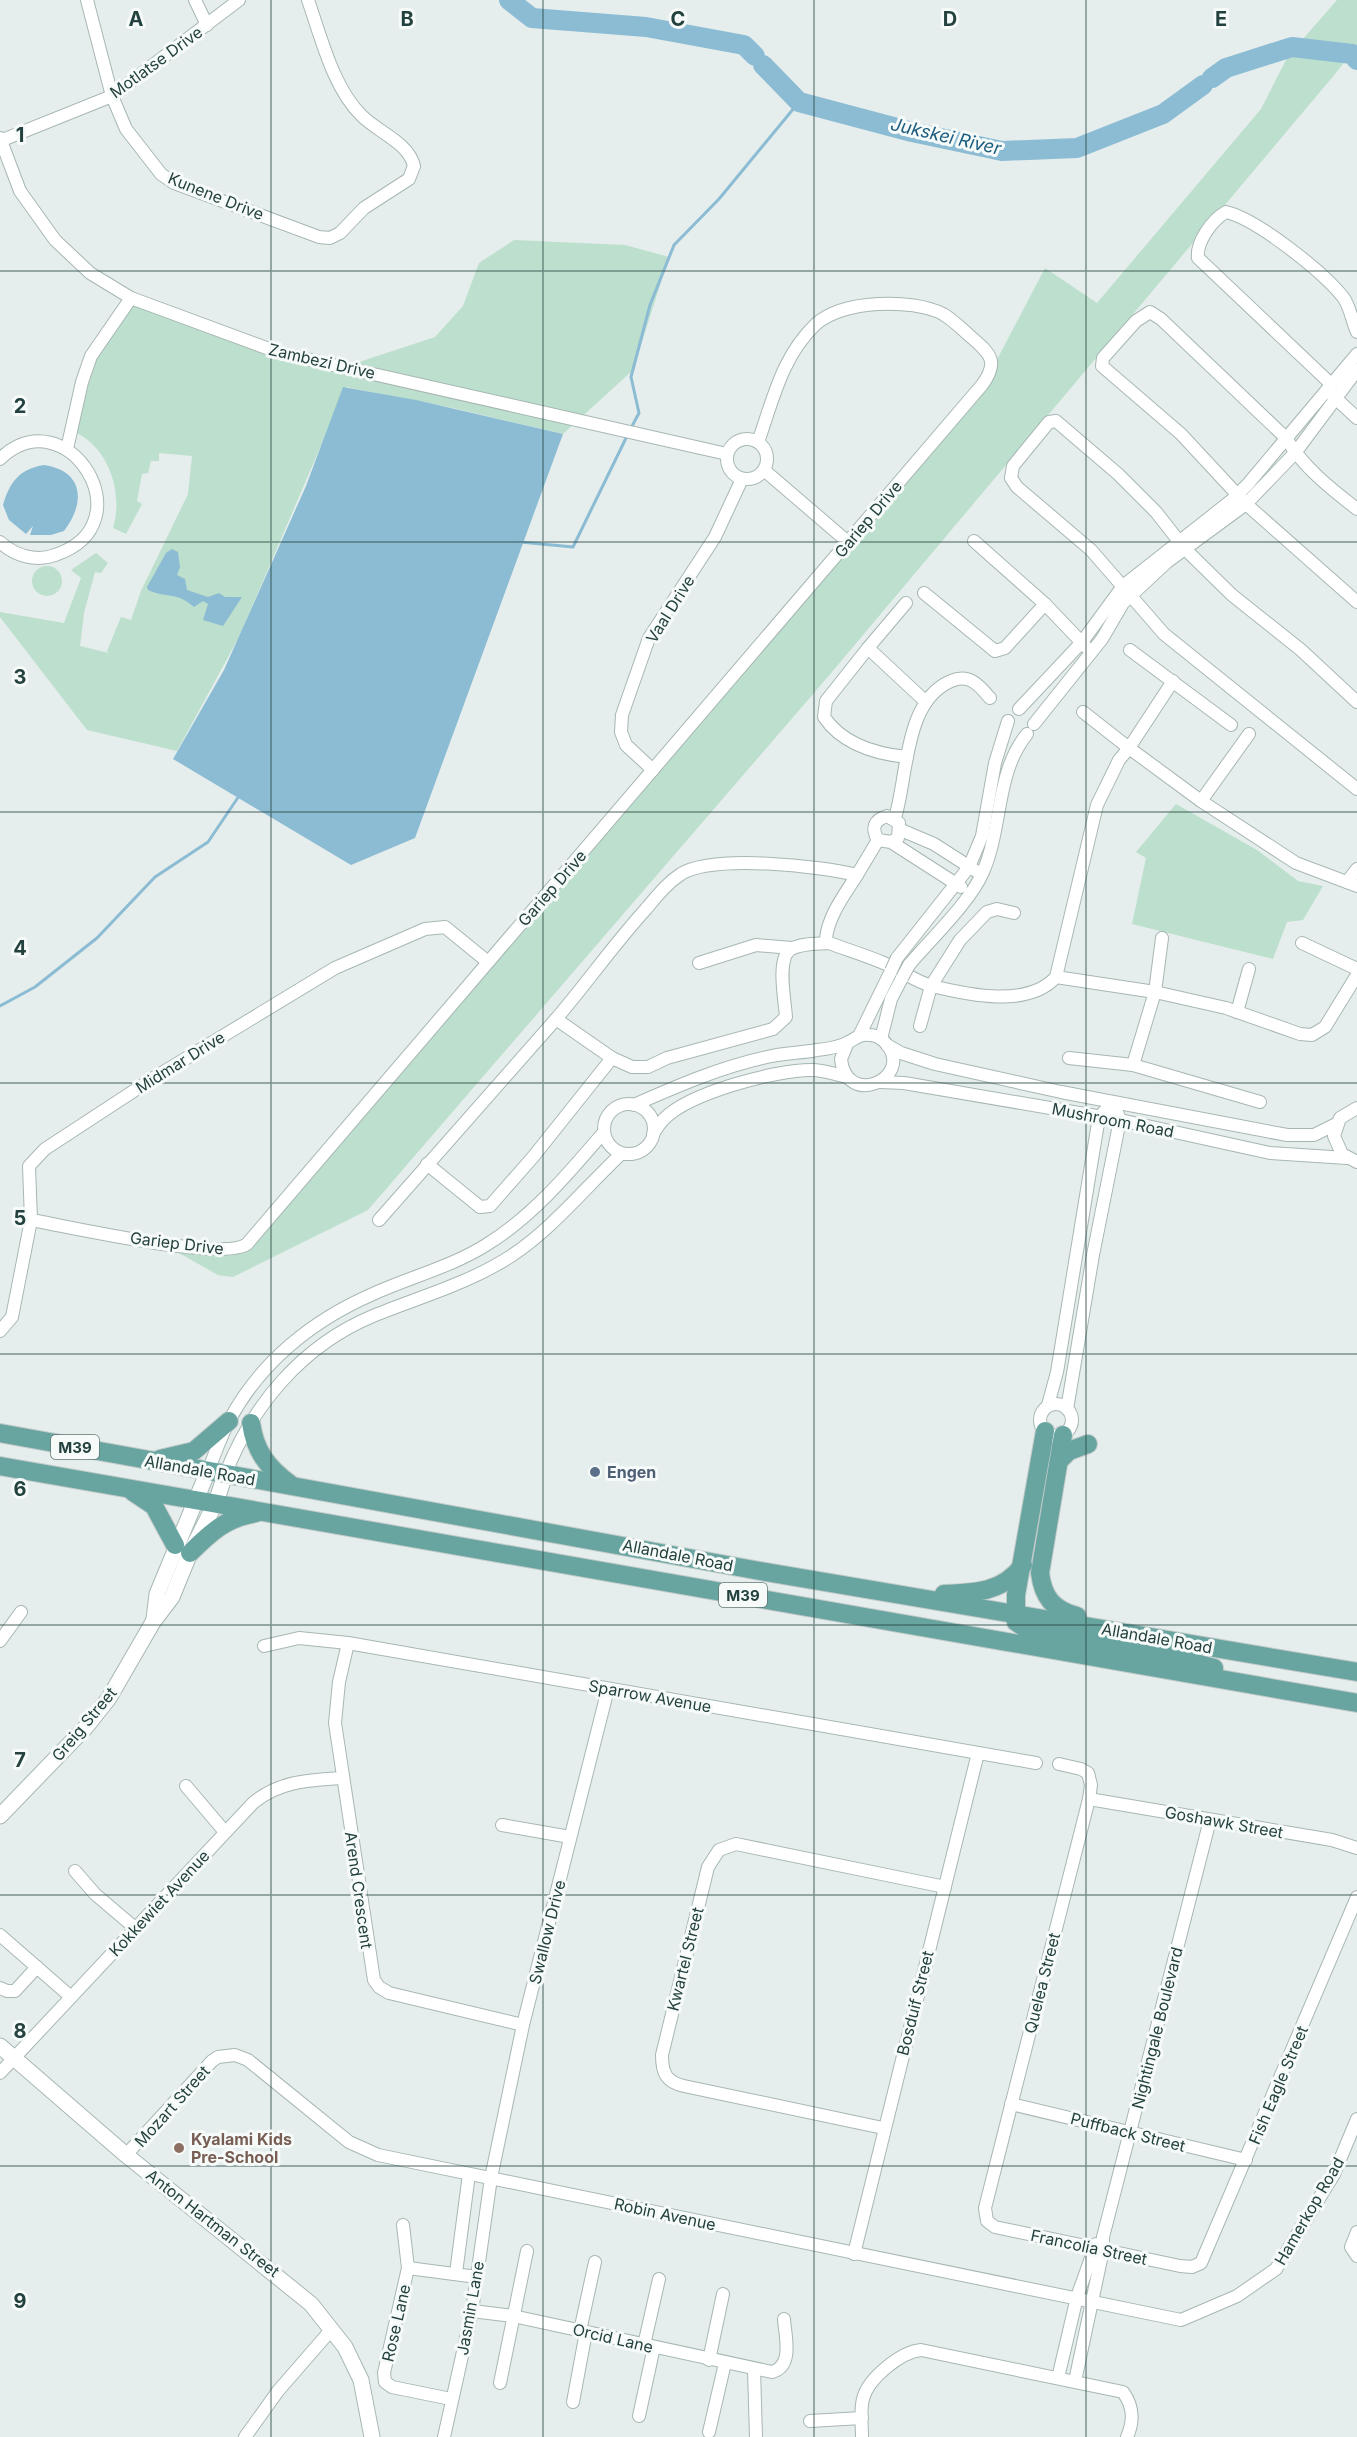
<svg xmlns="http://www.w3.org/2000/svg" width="1357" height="2437" font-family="Inter,sans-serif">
	<rect width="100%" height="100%" fill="#e5eeec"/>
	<g fill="#bddfcd">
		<polygon points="1337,0 1357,0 1357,46 1335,74 826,679 368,1210 233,1277 218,1275 163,1244 247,1244 989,375 1045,268 1097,303 1261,109 1288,56"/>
		<path d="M514,240L625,245L669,257L633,370L563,434L453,408L346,387L239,637L177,751L87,730L0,617V612L64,623L81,578L71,570L96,553L108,563L101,573L95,572L84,613L80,646L109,653L107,651L121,617L131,620L141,591L188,494L192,456L159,453V461H151L148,473L142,474L137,501L142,504L126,534L113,528C124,492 108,445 72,431L85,372L131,298L276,352L344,367L435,337L463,306L479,263Z"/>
		<circle cx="47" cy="581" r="15"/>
		<polygon points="1176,804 1257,850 1298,881 1323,886 1303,920 1287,922 1273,959 1132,924 1146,858 1136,852"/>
	</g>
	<g fill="#8cbcd4">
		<polygon points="343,387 416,400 563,434 415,838 351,865 173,759 224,670 306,486"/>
		<path d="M44,465C85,471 85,504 64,531L51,535H30L33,526L26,534L9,520L3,505C10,482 19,469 44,465Z"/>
		<path d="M172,549L178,552L180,567L177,575L185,579L187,590L208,597L219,593L225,597H242L223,626L203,620L208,604L203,601L194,607C175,591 169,599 148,590L147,587L166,553Z"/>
	</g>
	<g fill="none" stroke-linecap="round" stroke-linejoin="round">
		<g stroke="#8cbcd4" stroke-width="3">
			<polyline points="631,428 639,413 631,377 650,305 674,245 719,199 799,102"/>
			<polyline points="520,542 573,547 628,434"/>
			<polyline points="0,1006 35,987 97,938 155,877 208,842 239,796"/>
		</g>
		<g stroke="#8cbcd4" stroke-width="20">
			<polyline points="509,0 532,18 646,27 744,45 755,56"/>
			<polyline points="763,65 799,102 912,132 1002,151 1077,148 1163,114 1203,85"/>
			<polyline points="1212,78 1226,68 1292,47 1352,54 1357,60"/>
		</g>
		<g stroke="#a7b7b4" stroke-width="14">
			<g id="minor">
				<path d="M87,0L112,96L126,129L161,174L174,183L319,237L330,238L340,233L364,208L409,179L414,166C409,143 378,132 362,116C333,88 321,37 308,0"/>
				<polyline points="195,0 207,25"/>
				<polyline points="0,138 20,191 55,240 90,273 131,298 280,353 727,454"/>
				<polyline points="0,141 112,96 239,0"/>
				<path d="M1331,384L1198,258C1196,242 1212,220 1226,212C1257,219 1323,272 1343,297C1350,306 1352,321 1357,332"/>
				<polyline points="1331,394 1357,418"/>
				<circle cx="747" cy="459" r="20"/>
				<polyline points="67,449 82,382 91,356 131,298"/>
				<path d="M0,459C66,395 149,524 55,555C36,562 15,556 0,542"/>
				<polyline points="764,470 849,543"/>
				<path d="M1357,509C1331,489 1302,466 1286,438L1161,319L1150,312L1136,321L1103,358L1102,366L1181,434L1246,504L1357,602"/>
				<polyline points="974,541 1045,604 1086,647"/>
				<polyline points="924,593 995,651 1005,648 1045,604"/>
				<polyline points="906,603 868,648 926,702"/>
				<path d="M868,648L826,701L824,717C843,745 876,754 907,757"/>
				<polyline points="1130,650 1231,725"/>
				<polyline points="1357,702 1301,650 1232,595 1185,549 1156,512 1118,474 1056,421 1049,422 1013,466 1011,478 1017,487 1091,550 1164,634 1357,789"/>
				<polyline points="1019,709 1082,642 1123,586 1232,500 1248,484 1357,354"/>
				<polyline points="1083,712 1129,748 1173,681"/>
				<polyline points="1034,724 1102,639 1123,603 1167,562 1246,504 1295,453 1357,370"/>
				<polyline points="653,770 626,745 621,732 622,715 649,638 715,537 742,479"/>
				<polyline points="1201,801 1249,734"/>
				<path d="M895,818C908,775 904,701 951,681C969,673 979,685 990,698"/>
				<polyline points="901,830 934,844 976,871"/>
				<path d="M891,842L898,838L899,823L887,816C874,820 871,828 878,840L891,842L961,887"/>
				<path d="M857,875C845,894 828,916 826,939L829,943C848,950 868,956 886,964C902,970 915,982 932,986C969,995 1028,1008 1056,977"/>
				<polyline points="1347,882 1357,869"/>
				<polyline points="1357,886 1296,863 1201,801 1129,748 1119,760 1097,805 1056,977 1155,992 1226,1008 1300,1034 1312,1035 1325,1027 1357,975"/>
				<polyline points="1302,943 1357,969"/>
				<polyline points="897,958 969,867 982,836 995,763 1008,721"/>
				<polyline points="699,963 756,945 792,948"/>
				<path d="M909,965C930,940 971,901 983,872C1003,826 995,774 1027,734"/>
				<polyline points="1237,1012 1249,969"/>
				<path d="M556,1019C587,983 614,944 646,909C657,896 667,883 681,874C714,854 820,866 857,875L878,840"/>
				<polyline points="920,1026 931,986 960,940 987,912 997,909 1014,913"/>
				<polyline points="859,1036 891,971"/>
				<polyline points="881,1039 891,999 902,978"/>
				<polyline points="887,1045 901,1053 935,1064 1061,1092 1287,1135 1314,1135 1336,1124"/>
				<polyline points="1069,1058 1133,1065 1260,1102"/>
				<polyline points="1133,1065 1155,992 1162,938"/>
				<polyline points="880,1082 904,1083 1120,1120 1270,1153 1347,1158"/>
				<circle cx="629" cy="1129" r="25"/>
				<path d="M634,1105C677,1086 721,1067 767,1057C784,1053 801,1053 817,1050C827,1049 840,1047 849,1042C856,1038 860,1034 869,1035C877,1035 884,1040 888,1046C912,1079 846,1108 841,1059L848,1042"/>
				<polyline points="1357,1108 1340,1118 1334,1136 1342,1154 1357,1162"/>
				<path d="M653,1134C656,1129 660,1123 664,1119C689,1093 775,1070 811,1070C823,1070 835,1074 847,1077"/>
				<path d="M427,1164L480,1207L490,1206L533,1157L612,1058L632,1067H648L667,1058L773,1029L786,1017C785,1001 776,958 791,949C802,943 818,944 829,943"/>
				<path d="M31,1220C67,1226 223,1262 247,1244L982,385C999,362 991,354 971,337C962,329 953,320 943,314C911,298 843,300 816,324C782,356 773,400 758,442"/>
				<polyline points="379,1220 556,1019 612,1058"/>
				<polyline points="0,1331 12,1317 31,1220 29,1166 45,1149 152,1079 335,968 425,929 445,927 488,962"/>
				<circle cx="1056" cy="1420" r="16"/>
				<polyline points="1048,1405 1057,1372 1099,1117 1113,1102 1120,1120 1093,1255 1067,1409"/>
				<path d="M208,1471C215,1454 221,1436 229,1421C260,1362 313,1320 373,1294C410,1277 451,1267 486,1245C532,1217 569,1173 604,1132"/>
				<path d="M225,1475C252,1405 303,1345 373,1316C419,1297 468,1284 511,1256C552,1229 585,1188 621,1154H631"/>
				<polyline points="0,1641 21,1612"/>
				<polyline points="348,1643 339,1682 335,1723 374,1980 379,1987 389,1993 523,2025"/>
				<polyline points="264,1646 299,1638 348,1643 1036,1763"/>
				<polyline points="1059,1764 1081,1769 1088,1773 1091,1785 1089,1799 985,2208 987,2221 995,2227 1180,2266 1192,2267 1201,2263 1357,1897"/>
				<polyline points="186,1786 225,1832"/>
				<polyline points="1089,1799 1332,1840 1357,1848"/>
				<polyline points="502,1825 570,1837"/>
				<polyline points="75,1871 95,1894 135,1928"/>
				<polyline points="0,1935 71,1997"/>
				<polyline points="0,1988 7,1991 15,1991 37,1967"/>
				<path d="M0,2073L253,1803C279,1781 310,1780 342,1778"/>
				<polyline points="1011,2104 1246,2160"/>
				<path d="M883,2128L684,2086C666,2082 662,2073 662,2055L708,1867L719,1850L736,1844L945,1887"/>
				<polyline points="126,2155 212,2061 218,2057 235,2055 248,2060 349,2142 378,2155 1181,2320 1237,2296 1276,2269 1334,2174 1357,2119"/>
				<polyline points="403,2225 408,2268 384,2373 385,2382 392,2387 451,2399"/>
				<polyline points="1357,2232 1351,2247 1357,2256"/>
				<polyline points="854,2254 978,1753"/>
				<polyline points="408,2268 477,2277"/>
				<polyline points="456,2273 469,2174"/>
				<path d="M472,2311L513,2316L772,2372C794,2366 785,2336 784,2319"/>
				<polyline points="580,2331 595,2262"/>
				<polyline points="644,2345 659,2279"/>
				<polyline points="709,2360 723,2294"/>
				<polyline points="754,2369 756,2437"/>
				<polyline points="1058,2378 1077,2297 1096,2244"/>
				<polyline points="1075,2381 1103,2250 1103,2237 1210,1820"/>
				<polyline points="500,2383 527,2251"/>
				<polyline points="573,2402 586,2332"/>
				<polyline points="639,2416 654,2347"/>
				<polyline points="810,2421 862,2418"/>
				<polyline points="709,2432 725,2363"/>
				<polyline points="245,2437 278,2391 331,2330"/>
				<polyline points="444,2437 472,2311 491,2178 523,2025 608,1689"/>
				<path d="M862,2437C862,2425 860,2411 863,2399C868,2378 901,2352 921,2350L1123,2392C1134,2407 1134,2421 1127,2437"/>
			</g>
		</g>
		<g stroke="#a7b7b4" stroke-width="17">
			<g id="tertiary">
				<polyline points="154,1619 157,1594 208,1471"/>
				<polyline points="0,1816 86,1727 109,1698 153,1622 172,1597 190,1553 216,1502 225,1475"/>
				<polyline points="0,2046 126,2155 311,2304 345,2347 361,2380 372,2437"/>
			</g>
		</g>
		<g stroke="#c1cac9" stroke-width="20">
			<g id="primary">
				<path d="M251,1423C255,1451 267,1467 290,1484"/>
				<polyline points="1045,1431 1016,1595 1016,1622 1025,1628 1127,1645 1214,1668"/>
				<polyline points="0,1433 760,1571 1357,1672"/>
				<path d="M1063,1435L1040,1573C1043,1597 1053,1610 1077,1616"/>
				<polyline points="160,1459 194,1451 229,1421"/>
				<polyline points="1059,1461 1069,1451 1088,1444"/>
				<polyline points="0,1466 1357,1703"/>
				<polyline points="133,1492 154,1506 175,1545"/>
				<path d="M190,1553C211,1532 226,1518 256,1513"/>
				<path d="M944,1594C976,1593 1003,1592 1023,1565"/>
			</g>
		</g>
		<use href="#minor" stroke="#fff" stroke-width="12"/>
		<use href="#tertiary" stroke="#fff" stroke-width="15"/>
		<use href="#primary" stroke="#68a5a0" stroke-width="18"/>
		<g stroke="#a7b7b4" stroke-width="14" stroke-linecap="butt">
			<g id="minor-bridge">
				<polyline points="891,971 897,958"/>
				<polyline points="902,978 909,965"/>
			</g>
		</g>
		<use href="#minor-bridge" stroke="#fff" stroke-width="12"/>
	</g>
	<path fill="none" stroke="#23413e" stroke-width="1.5" stroke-opacity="0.55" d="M271,0V2437M543,0V2437M814,0V2437M1086,0V2437M0,271H1357M0,542H1357M0,812H1357M0,1083H1357M0,1354H1357M0,1625H1357M0,1895H1357M0,2166H1357"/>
	<circle fill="#5c6f8a" stroke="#f6faf9" stroke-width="2" cx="595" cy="1472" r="6"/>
	<circle fill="#8d6e63" stroke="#f6faf9" stroke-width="2" cx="179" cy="2148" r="6"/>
	<g text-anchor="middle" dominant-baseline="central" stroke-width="6" stroke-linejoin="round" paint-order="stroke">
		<g fill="#f6faf9" stroke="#627876" stroke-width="1.5">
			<rect x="51" y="1435" width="48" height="24" rx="4.5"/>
			<rect x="719" y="1583" width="48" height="24" rx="4.5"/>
		</g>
		<g font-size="15" font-weight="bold" fill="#23413e">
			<text x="75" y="1447">M39</text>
			<text x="743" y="1595">M39</text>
		</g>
		<g font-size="16" fill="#23413e" stroke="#f6faf9">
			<text transform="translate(156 62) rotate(-36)">Motlatse Drive</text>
			<text transform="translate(216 196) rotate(22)">Kunene Drive</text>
			<text transform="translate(322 361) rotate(13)">Zambezi Drive</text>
			<text transform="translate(868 519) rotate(-50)">Gariep Drive</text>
			<text transform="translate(670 609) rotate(-58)">Vaal Drive</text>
			<text transform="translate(552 888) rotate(-49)">Gariep Drive</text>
			<text transform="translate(180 1062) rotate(-32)">Midmar Drive</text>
			<text transform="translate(1113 1120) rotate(11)">Mushroom Road</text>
			<text transform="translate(177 1243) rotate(7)">Gariep Drive</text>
			<text transform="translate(200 1470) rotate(10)">Allandale Road</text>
			<text transform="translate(678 1555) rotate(11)">Allandale Road</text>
			<text transform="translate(1157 1638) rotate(10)">Allandale Road</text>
			<text transform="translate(650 1696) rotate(10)">Sparrow Avenue</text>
			<text transform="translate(84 1724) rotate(-50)">Greig Street</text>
			<text transform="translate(1224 1822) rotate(10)">Goshawk Street</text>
			<text transform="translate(359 1890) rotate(82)">Arend Crescent</text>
			<text transform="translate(159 1903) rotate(-47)">Kokkewiet Avenue</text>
			<text transform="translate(547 1932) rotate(-76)">Swallow Drive</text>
			<text transform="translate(685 1959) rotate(-76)">Kwartel Street</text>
			<text transform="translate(1042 1983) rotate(-76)">Quelea Street</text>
			<text transform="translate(915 2003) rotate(-76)">Bosduif Street</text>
			<text transform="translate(1157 2028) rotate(-76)">Nightingale Boulevard</text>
			<text transform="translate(1278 2085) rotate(-67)">Fish Eagle Street</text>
			<text transform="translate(172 2106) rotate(-48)">Mozart Street</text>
			<text transform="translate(1128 2132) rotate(14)">Puffback Street</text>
			<text transform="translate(1309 2211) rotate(-60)">Hamerkop Road</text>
			<text transform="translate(665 2214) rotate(12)">Robin Avenue</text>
			<text transform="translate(213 2223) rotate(38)">Anton Hartman Street</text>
			<text transform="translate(1089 2247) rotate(12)">Francolia Street</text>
			<text transform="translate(470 2308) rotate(-80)">Jasmin Lane</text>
			<text transform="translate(396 2323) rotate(-77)">Rose Lane</text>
			<text transform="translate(613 2338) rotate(13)">Orcid Lane</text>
		</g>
		<g font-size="16" font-weight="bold" fill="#4e5e75" stroke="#f6faf9" text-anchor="start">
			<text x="607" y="1472">Engen</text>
		</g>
		<g font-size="16" font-weight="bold" fill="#785e54" stroke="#f6faf9" text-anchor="start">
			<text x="191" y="2139">Kyalami Kids<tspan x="191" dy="18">Pre-School</tspan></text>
		</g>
		<g font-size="18" font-style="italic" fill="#1b5c7f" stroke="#f6faf9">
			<text transform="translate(946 136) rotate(13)">Jukskei River</text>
		</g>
	</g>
	<g font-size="20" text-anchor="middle" font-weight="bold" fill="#23413e" stroke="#f6faf9" stroke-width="6" stroke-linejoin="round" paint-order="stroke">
		<text x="136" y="26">A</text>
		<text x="407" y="26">B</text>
		<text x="678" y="26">C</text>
		<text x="950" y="26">D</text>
		<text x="1221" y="26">E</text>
		<text x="20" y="142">1</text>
		<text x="20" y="413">2</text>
		<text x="20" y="684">3</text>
		<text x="20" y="955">4</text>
		<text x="20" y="1225">5</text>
		<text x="20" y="1496">6</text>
		<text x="20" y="1767">7</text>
		<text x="20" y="2038">8</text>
		<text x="20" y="2308">9</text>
	</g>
</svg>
